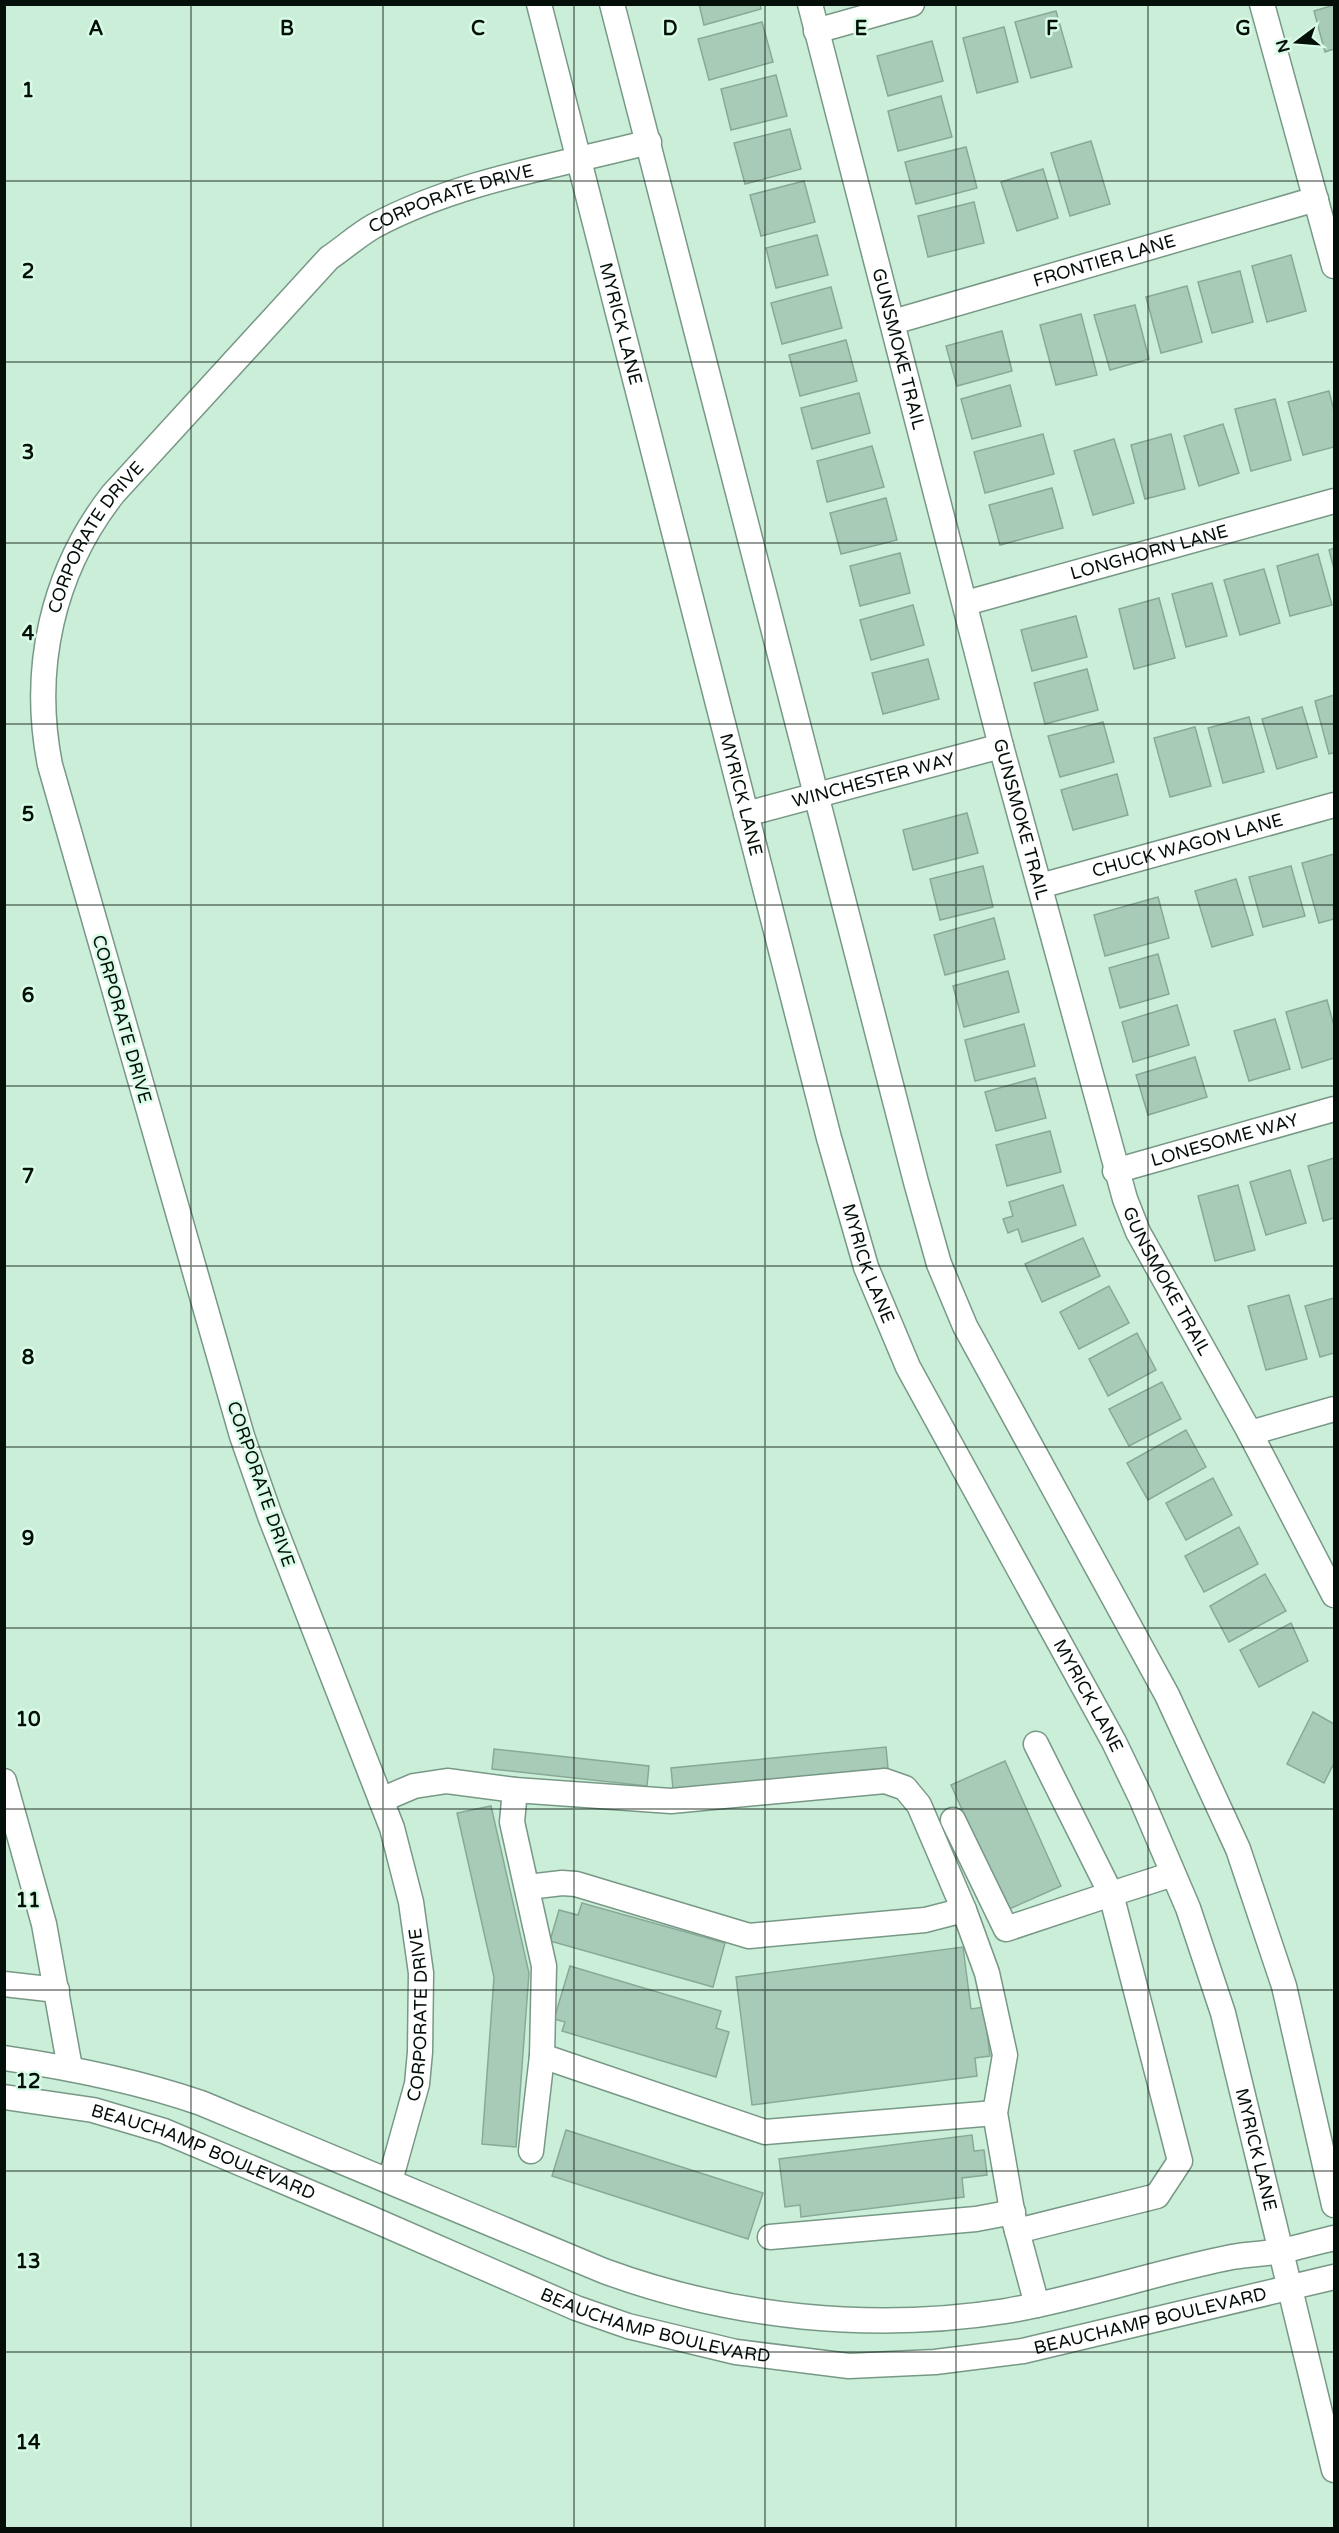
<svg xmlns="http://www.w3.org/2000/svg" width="1339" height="2533" font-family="'Varela Round',sans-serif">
	<rect width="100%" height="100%" fill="#cbeed9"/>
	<g fill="#a8cbb7" stroke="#88a996" stroke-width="1.5">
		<polygon points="699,4 760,4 761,9 704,25"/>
		<polygon points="1334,5 1334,49 1325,52 1314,11"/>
		<polygon points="1056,11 1072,67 1031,78 1015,22"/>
		<polygon points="762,22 773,62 709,80 698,39"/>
		<polygon points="1004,27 1018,82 977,93 963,38"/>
		<polygon points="932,41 943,81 888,96 877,56"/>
		<polygon points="776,75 787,116 731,130 721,89"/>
		<polygon points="941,96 952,137 898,151 888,111"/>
		<polygon points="790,129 801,169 745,184 734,143"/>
		<polygon points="1091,141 1110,204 1070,216 1051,153"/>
		<polygon points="966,147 977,188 916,204 905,162"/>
		<polygon points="1043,169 1058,218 1017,231 1001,182"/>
		<polygon points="804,181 815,222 761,236 750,195"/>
		<polygon points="974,202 984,243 928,257 918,216"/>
		<polygon points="817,235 828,275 776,288 766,248"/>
		<polygon points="1291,255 1306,311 1267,322 1252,266"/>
		<polygon points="1240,271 1253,322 1212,333 1198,282"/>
		<polygon points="1187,286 1202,342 1161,353 1146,297"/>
		<polygon points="831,287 842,328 782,344 771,303"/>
		<polygon points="1135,305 1149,359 1110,370 1094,315"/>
		<polygon points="1081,314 1097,375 1056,385 1040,325"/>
		<polygon points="1002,331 1012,371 957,386 946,346"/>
		<polygon points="846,340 857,381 800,396 789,355"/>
		<polygon points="1010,385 1021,426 972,439 961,399"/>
		<polygon points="1329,391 1334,411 1334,447 1303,455 1288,402"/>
		<polygon points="859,393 870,433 812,449 801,408"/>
		<polygon points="1275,399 1291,460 1251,471 1235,409"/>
		<polygon points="1223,424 1239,473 1199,486 1184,436"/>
		<polygon points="1043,434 1054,474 985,493 974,452"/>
		<polygon points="1171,434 1185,489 1145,499 1131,445"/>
		<polygon points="1114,439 1134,503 1093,515 1074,451"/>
		<polygon points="872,446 884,487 827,502 817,461"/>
		<polygon points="1052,488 1063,528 1000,545 989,505"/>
		<polygon points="886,498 897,540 841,554 830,513"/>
		<polygon points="1334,548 1334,569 1329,550"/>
		<polygon points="900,553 910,593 860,606 850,566"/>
		<polygon points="1318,554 1332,605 1290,616 1277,566"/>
		<polygon points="1264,569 1280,623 1240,635 1224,580"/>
		<polygon points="1212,583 1227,636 1186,647 1172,594"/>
		<polygon points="1159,598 1175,658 1134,669 1119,609"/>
		<polygon points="913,605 924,645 871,660 860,620"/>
		<polygon points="1076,616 1087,657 1032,671 1021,630"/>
		<polygon points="928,659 939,699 883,714 872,673"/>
		<polygon points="1087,669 1098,710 1045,724 1034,683"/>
		<polygon points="1334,695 1334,753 1329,754 1315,701"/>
		<polygon points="1302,707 1317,757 1277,769 1262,719"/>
		<polygon points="1249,717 1264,772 1223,783 1208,728"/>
		<polygon points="1103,722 1114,762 1060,777 1048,736"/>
		<polygon points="1195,727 1211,786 1170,797 1154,738"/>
		<polygon points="1117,774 1128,815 1073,830 1061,790"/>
		<polygon points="967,813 978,853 913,870 903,830"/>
		<polygon points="1334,854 1334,919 1319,923 1302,863"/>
		<polygon points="983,866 993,907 940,920 930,879"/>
		<polygon points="1291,866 1305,916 1263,927 1249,877"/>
		<polygon points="1236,879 1253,935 1212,947 1195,891"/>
		<polygon points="1158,897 1169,938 1105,956 1094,915"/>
		<polygon points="994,918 1005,959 945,975 934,935"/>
		<polygon points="1158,954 1169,994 1120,1008 1109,968"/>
		<polygon points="1008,971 1019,1012 964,1027 953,986"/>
		<polygon points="1327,1000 1334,1026 1334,1058 1302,1068 1286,1012"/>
		<polygon points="1177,1005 1189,1045 1133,1062 1122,1022"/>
		<polygon points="1275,1019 1290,1069 1249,1081 1234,1031"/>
		<polygon points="1024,1024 1035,1066 975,1081 965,1040"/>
		<polygon points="1195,1057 1207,1097 1148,1115 1136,1075"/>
		<polygon points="1035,1078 1046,1118 996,1131 985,1092"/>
		<polygon points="1050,1131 1061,1172 1007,1186 996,1145"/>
		<polygon points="1334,1158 1334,1218 1323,1221 1308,1166"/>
		<polygon points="1290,1170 1306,1223 1266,1235 1250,1182"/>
		<polygon points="1063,1185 1076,1225 1022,1242 1018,1229 1008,1233 1003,1219 1013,1216 1009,1202"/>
		<polygon points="1238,1185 1255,1250 1215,1261 1198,1196"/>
		<polygon points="1083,1238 1100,1276 1042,1302 1025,1264"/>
		<polygon points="1109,1286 1129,1323 1079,1349 1060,1312"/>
		<polygon points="1289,1295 1307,1359 1266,1370 1248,1306"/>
		<polygon points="1334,1298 1334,1353 1320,1357 1305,1306"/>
		<polygon points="1137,1333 1156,1370 1108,1396 1089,1359"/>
		<polygon points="1162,1382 1181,1419 1129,1446 1109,1409"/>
		<polygon points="1186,1430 1206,1467 1148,1500 1127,1463"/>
		<polygon points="1213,1478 1232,1515 1186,1540 1166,1503"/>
		<polygon points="1239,1527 1258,1564 1204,1592 1185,1556"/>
		<polygon points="1265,1574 1286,1611 1229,1642 1210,1606"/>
		<polygon points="1291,1623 1308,1661 1259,1687 1240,1650"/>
		<polygon points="1313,1712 1334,1724 1334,1763 1324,1783 1287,1764"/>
		<polygon points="886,1747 888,1768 673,1789 671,1768"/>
		<polygon points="494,1749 649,1766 647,1786 492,1769"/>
		<polygon points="1005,1761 1061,1886 1007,1910 951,1785"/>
		<polygon points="491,1806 529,1973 516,2147 482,2144 494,1977 457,1813"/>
		<polygon points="582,1903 725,1943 713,1987 550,1941 559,1910 578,1915"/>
		<polygon points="963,1947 971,2009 984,2007 990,2056 975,2058 977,2076 752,2105 736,1977"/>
		<polygon points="570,1966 721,2011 716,2028 729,2032 716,2077 562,2031 565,2022 554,2019"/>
		<polygon points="566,2130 763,2193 748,2239 552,2176"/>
		<polygon points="972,2135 974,2151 984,2150 987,2175 962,2178 964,2197 801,2217 800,2205 785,2207 779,2159"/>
	</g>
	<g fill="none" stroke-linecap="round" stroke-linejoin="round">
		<g stroke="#789886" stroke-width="27">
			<g id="minor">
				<path id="s1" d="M539,4L829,1138L866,1267L908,1367L1114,1742L1141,1798L1188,1908L1223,2013L1334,2470"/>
				<polyline points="612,4 916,1182 939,1264 965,1326 1167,1695 1238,1849 1284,1986 1334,2205"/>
				<path id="s2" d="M810,4L1001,746L1125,1199L1138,1232L1250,1433L1334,1595"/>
				<polyline points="1262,4 1334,266"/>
				<polyline points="816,31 912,4"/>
				<path id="s3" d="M893,322L1316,199"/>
				<path id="s4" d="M966,603L1334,501"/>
				<path id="s5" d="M746,814L1001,746"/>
				<path id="s6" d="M1040,886L1334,805"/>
				<path id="s7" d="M1115,1171L1334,1109"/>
				<polyline points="1250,1433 1334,1409"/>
				<polyline points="4,1781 44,1924 70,2068"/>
				<polyline points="515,1790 512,1822 544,1966 542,2056 531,2151"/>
				<polyline points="381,1800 414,1786 447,1781 515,1790 671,1801 885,1781 905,1788 919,1805 964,1910 987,1973 1005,2055 995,2113 1013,2216 1037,2305"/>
				<polyline points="953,1820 1006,1929 1111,1894 1036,1744"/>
				<polyline points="528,1887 562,1883 576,1884 749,1936 925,1920 964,1910"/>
				<polyline points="4,1984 57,1990"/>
				<polyline points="542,2056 765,2132 995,2113"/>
				<path d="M4,2058C72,2068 137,2081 201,2103L604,2271C732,2318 872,2332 1006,2311C1083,2298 1156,2272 1232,2257C1248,2254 1265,2254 1282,2251C1299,2247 1317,2242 1334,2238"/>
				<path id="s8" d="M4,2097L93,2110L164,2131L370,2218L576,2308L628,2326L736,2352L849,2366L935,2362L1023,2351L1334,2277"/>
				<path id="s9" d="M390,2181L417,2084L420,2052L421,1973L411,1902L392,1828L270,1516L242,1436L50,765C31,669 52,572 113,494L329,258C344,248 358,235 374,226C458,181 557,166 649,142"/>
				<polyline points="1017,2231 1157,2196 1180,2161 1111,1894 1173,1874"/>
				<polyline points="770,2237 976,2219 1013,2212"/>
			</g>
		</g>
		<use href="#minor" stroke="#fff" stroke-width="24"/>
	</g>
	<path fill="none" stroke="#040f09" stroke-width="1.5" stroke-opacity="0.55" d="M191,4V2528M383,4V2528M574,4V2528M765,4V2528M956,4V2528M1148,4V2528M4,181H1334M4,362H1334M4,543H1334M4,724H1334M4,905H1334M4,1086H1334M4,1266H1334M4,1447H1334M4,1628H1334M4,1809H1334M4,1990H1334M4,2171H1334M4,2352H1334"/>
	<g text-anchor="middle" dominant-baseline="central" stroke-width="5" stroke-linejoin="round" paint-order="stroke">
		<g font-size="18" fill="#040f09" stroke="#d8fbe6">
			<text stroke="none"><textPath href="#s9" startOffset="2222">CORPORATE DRIVE</textPath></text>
			<text stroke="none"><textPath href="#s3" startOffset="220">FRONTIER LANE</textPath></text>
			<text stroke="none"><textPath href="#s1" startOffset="330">MYRICK LANE</textPath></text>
			<text stroke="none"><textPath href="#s2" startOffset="356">GUNSMOKE TRAIL</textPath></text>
			<text stroke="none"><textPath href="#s9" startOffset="1718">CORPORATE DRIVE</textPath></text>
			<text stroke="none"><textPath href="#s4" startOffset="190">LONGHORN LANE</textPath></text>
			<text stroke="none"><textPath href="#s5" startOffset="132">WINCHESTER WAY</textPath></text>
			<text stroke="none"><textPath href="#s1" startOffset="816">MYRICK LANE</textPath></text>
			<text stroke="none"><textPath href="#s2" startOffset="842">GUNSMOKE TRAIL</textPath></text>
			<text stroke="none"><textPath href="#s6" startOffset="153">CHUCK WAGON LANE</textPath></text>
			<text transform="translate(122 1019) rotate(74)">CORPORATE DRIVE</text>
			<text stroke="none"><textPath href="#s7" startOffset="114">LONESOME WAY</textPath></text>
			<text stroke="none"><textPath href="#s1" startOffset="1302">MYRICK LANE</textPath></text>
			<text stroke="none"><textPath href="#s2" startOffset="1328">GUNSMOKE TRAIL</textPath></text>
			<text transform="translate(261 1484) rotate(71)">CORPORATE DRIVE</text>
			<text stroke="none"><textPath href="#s1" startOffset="1788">MYRICK LANE</textPath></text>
			<text stroke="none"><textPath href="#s9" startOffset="170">CORPORATE DRIVE</textPath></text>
			<text stroke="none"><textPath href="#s1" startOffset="2274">MYRICK LANE</textPath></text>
			<text stroke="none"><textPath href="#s8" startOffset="208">BEAUCHAMP BOULEVARD</textPath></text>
			<text stroke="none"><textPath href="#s8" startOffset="1198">BEAUCHAMP BOULEVARD</textPath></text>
			<text stroke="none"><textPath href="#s8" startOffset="694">BEAUCHAMP BOULEVARD</textPath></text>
		</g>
	</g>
	<g font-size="20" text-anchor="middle" font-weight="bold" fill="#040f09" stroke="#d8fbe6" stroke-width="5" stroke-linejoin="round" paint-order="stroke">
		<text x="96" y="35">A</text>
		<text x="287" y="35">B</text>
		<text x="478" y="35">C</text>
		<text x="670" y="35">D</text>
		<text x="861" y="35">E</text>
		<text x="1052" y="35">F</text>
		<text x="1243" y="35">G</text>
		<text x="28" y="97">1</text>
		<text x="28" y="278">2</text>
		<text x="28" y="459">3</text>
		<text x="28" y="640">4</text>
		<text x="28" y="821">5</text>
		<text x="28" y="1002">6</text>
		<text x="28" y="1183">7</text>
		<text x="28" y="1364">8</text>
		<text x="28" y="1545">9</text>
		<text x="28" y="1726">10</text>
		<text x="28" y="1907">11</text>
		<text x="28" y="2088">12</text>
		<text x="28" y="2268">13</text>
		<text x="28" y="2449">14</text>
	</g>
	<rect width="1339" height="2533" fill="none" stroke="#040f09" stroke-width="12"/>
	<g transform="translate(1297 42) rotate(254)" stroke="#d8fbe6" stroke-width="4.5" paint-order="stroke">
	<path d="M0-4.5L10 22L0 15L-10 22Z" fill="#040f09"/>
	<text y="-9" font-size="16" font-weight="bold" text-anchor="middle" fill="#040f09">N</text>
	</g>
</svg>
